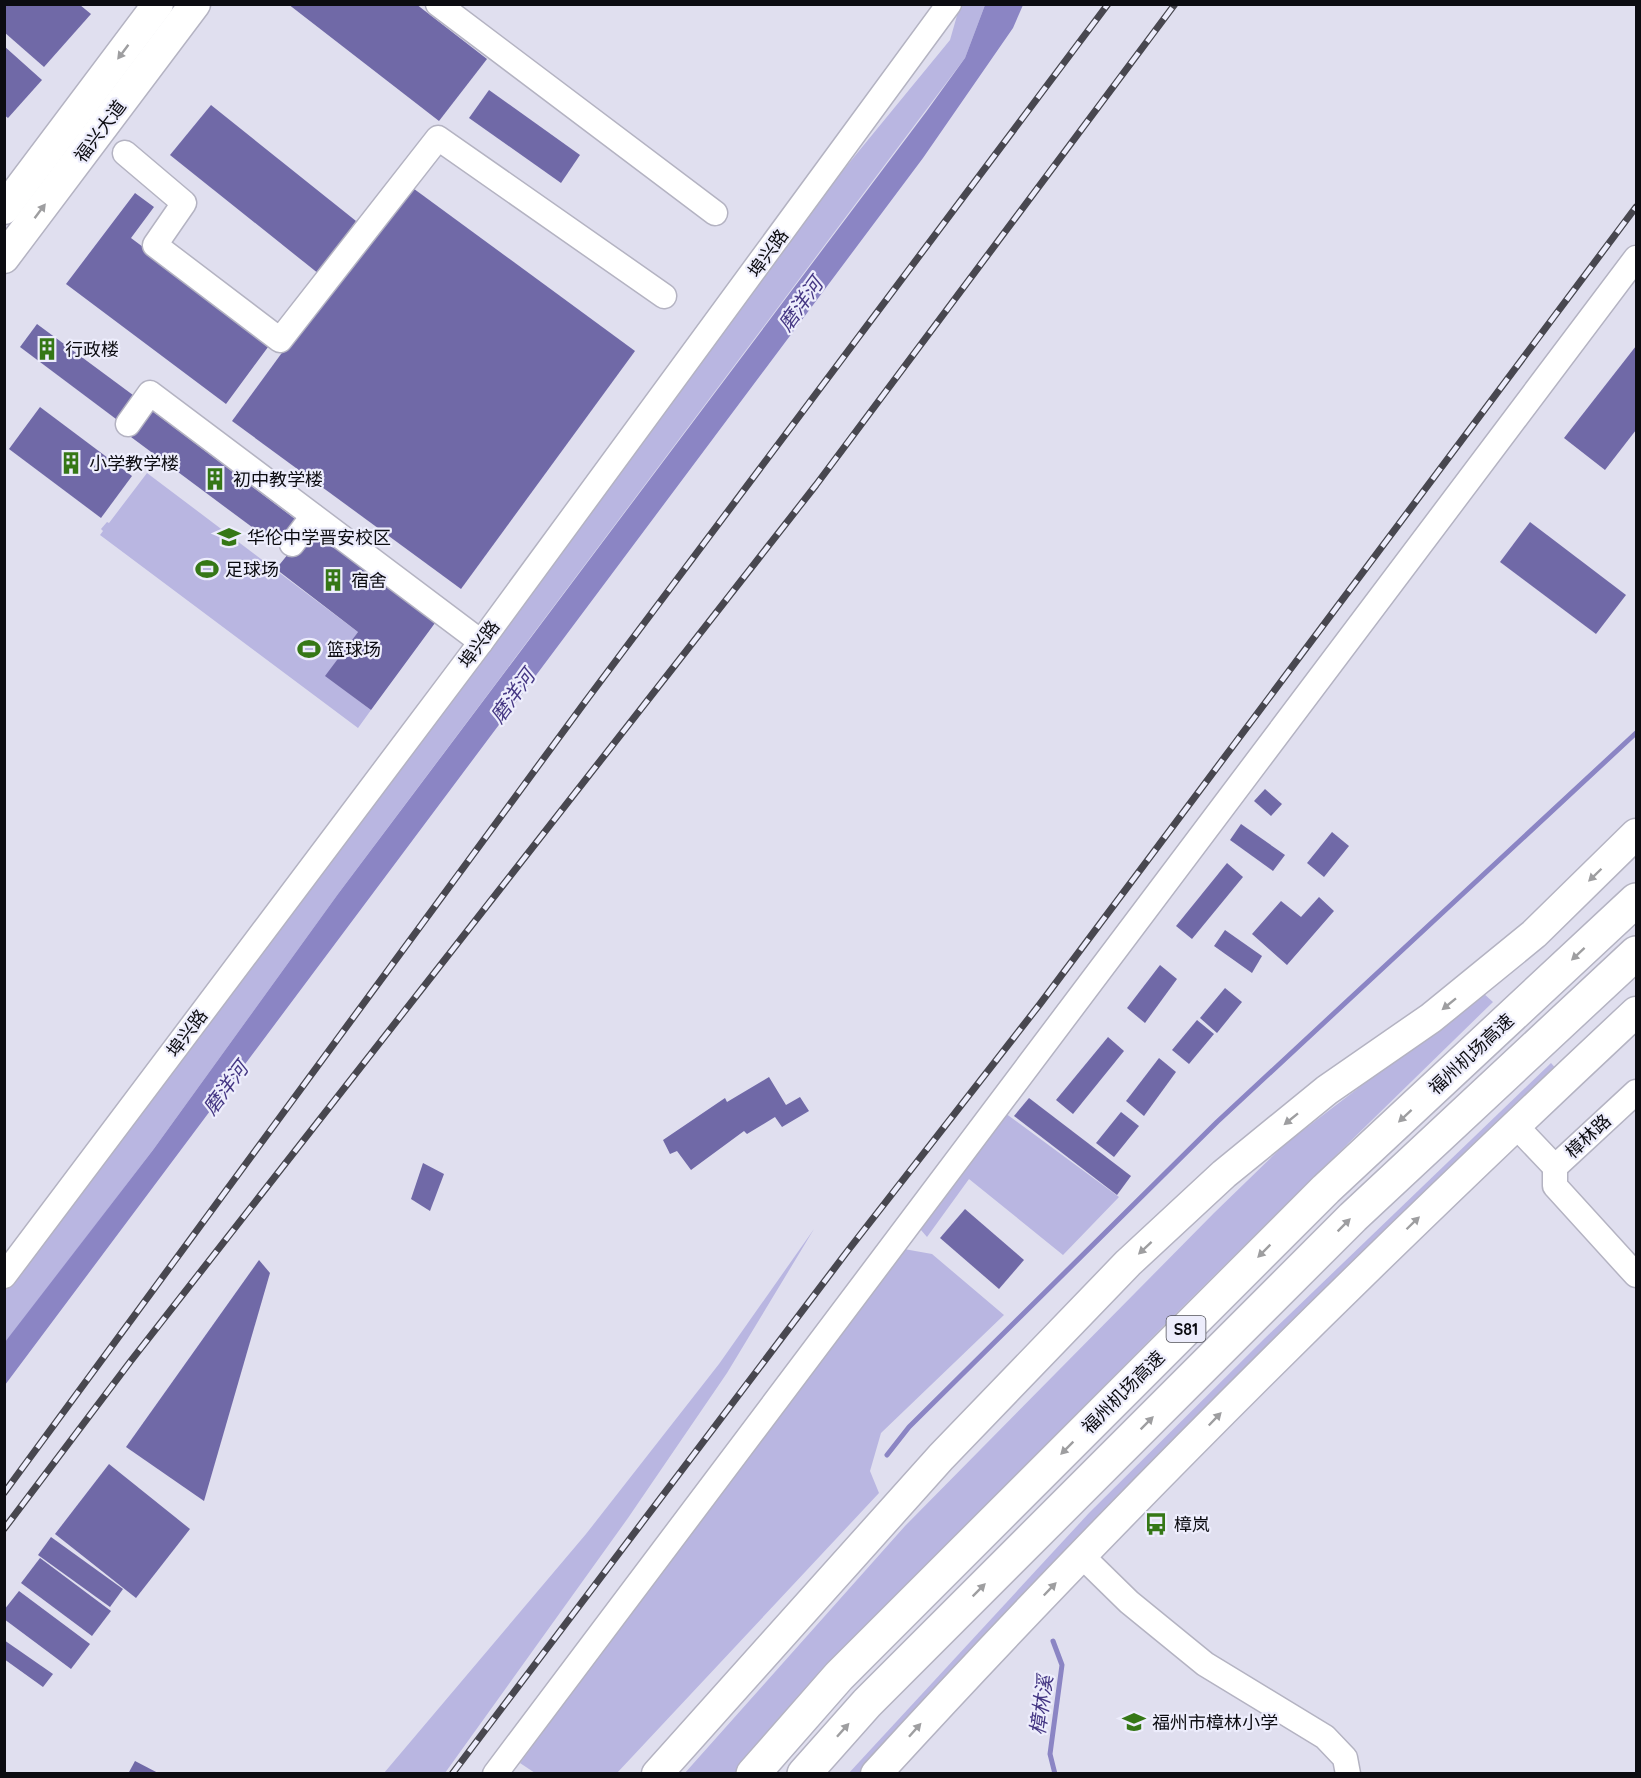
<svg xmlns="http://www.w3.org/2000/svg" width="1641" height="1778" font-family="Quicksand,'Noto Sans SC',sans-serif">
	<rect width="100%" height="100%" fill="#e0dfef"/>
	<g fill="#b9b6e1">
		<polygon points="960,5 985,5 965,58 338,894 153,1150 5,1343 4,1282 808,213 950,40"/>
		<polygon points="147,473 358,632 326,676 371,710 358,728 100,535 103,531 101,529 107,522 109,523"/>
		<path d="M1483,993L1493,1002C1235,1253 978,1505 738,1773L684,1774L905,1526L1214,1213L1285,1144Z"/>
		<polygon points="1551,1063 1558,1071 866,1773 848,1774 1089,1513 1264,1339"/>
		<polygon points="1005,1113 1119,1197 1063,1255 969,1179 927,1237 915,1223"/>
		<polygon points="814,1229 727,1373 628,1518 445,1773 384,1773 586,1534 719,1364"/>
		<polygon points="904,1249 932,1254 1004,1315 881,1433 870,1471 879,1493 617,1773 535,1773 520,1763 758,1437"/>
	</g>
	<polygon fill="#8b85c4" points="985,5 1023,5 1013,28 923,158 5,1385 5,1342 153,1150 338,894 926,112 965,58"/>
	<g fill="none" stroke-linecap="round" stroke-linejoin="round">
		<g stroke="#8b85c4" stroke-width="5">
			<polyline points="887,1455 909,1427 1217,1122 1636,733"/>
			<polyline points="1053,1641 1062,1665 1050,1754 1055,1774"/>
		</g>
	</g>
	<g fill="#7069a7">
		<polygon points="288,4 416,4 487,59 439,121"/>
		<polygon points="4,5 80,5 91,14 44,67 4,32"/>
		<polygon points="4,46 42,80 8,118 4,115"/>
		<polygon points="489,90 580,155 561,183 469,118"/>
		<polygon points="211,105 356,221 319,274 170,155"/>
		<polygon points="406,183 635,351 461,589 232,421"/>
		<polygon points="135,193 154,207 131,238 271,343 226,404 66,284"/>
		<polygon points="37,324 137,398 120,422 20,347"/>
		<polygon points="1636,346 1636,430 1605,470 1564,438"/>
		<polygon points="40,407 132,476 101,518 9,449"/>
		<polygon points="151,410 299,522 280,548 131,437"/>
		<polygon points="1530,522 1626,595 1596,634 1500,562"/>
		<polygon points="309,528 435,623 371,710 325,676 358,632 276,569"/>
		<polygon points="1265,789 1282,804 1271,816 1254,801"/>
		<polygon points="1241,824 1285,855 1273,871 1230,840"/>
		<polygon points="1332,832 1349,846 1324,877 1307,863"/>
		<polygon points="1227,863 1243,877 1192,939 1176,926"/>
		<polygon points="1319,897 1334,911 1287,965 1252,934 1281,901 1301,917"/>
		<polygon points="1225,930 1262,956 1252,973 1214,946"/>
		<polygon points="1160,965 1177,979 1145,1023 1127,1008"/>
		<polygon points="1225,988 1242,1002 1217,1033 1200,1018"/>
		<polygon points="1197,1020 1214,1034 1189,1064 1172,1050"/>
		<polygon points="1108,1037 1124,1051 1073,1114 1056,1100"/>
		<polygon points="1159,1058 1176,1072 1144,1116 1126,1101"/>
		<polygon points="769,1077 786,1105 800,1097 809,1111 782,1127 775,1117 747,1134 744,1131 691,1170 677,1151 670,1154 663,1140 725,1098 727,1102"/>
		<polygon points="1029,1098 1131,1176 1117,1195 1014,1116"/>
		<polygon points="1121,1112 1139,1126 1114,1157 1096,1143"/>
		<polygon points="423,1163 444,1174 430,1211 411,1199"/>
		<polygon points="965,1209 1024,1260 999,1289 940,1238"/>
		<polygon points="259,1260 270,1273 204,1501 126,1447"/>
		<polygon points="109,1464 190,1529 136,1598 55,1534"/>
		<polygon points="51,1537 123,1589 110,1607 38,1555"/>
		<polygon points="40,1558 111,1611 92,1636 21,1583"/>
		<polygon points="19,1591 90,1644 71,1669 4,1619 4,1610"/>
		<polygon points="4,1640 53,1674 43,1687 4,1659"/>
		<polygon points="135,1761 160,1774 128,1774"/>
	</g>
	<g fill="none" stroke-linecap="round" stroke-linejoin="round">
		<g stroke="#b4b3c2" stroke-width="27">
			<g id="minor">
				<polyline points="438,4 715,213"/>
				<polyline points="125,153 184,203 155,245 280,340 438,138 664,296"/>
				<polyline points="128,424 150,393 481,642"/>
				<polyline points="292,544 313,516"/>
				<polyline points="1515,1125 1555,1167 1636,1092"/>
				<polyline points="1555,1167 1555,1186 1636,1275"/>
				<polyline points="4,1276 481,642 949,4"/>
				<polyline points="1082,1556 1129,1602 1205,1664 1325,1737 1345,1758 1348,1774"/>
				<polyline points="495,1774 1636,258"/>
			</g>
		</g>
		<g stroke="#b4b3c2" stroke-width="33">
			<g id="major">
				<polyline points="4,209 158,4"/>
				<polyline points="4,258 195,4"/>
				<polyline points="657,1774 941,1457 1128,1263 1224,1174 1327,1090 1431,1018 1534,934 1636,834"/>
				<path d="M876,1774C1118,1509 1374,1257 1636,1012"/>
			</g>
		</g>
		<g stroke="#b4b3c2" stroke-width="36">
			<g id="highway">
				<polyline points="753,1774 839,1676 1326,1189 1636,900"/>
				<polyline points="804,1774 867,1703 1353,1217 1636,953"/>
			</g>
		</g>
		<use href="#minor" stroke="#fff" stroke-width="24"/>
		<use href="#major" stroke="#fff" stroke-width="30"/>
		<use href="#highway" stroke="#fff" stroke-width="33"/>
		<g stroke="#48474f" stroke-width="7">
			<g id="rail">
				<polyline points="4,1493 585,702 1108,4"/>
				<polyline points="4,1529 130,1362 816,485 1175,4"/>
				<polyline points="452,1774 846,1253 1040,1004 1636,207"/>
			</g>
		</g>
		<use href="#rail" stroke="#ededfc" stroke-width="4.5" stroke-dasharray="14" stroke-linecap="butt"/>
	</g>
	<defs><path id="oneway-solid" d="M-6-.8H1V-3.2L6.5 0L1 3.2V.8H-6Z" transform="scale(1.5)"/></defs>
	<g fill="#9e9ea0">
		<use href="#oneway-solid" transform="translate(123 52) rotate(127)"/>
		<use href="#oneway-solid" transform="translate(40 211) rotate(-53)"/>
		<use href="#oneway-solid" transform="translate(1595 875) rotate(136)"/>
		<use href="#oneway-solid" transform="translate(1578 954) rotate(137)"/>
		<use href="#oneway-solid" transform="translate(1449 1004) rotate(141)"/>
		<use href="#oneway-solid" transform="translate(1405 1116) rotate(137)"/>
		<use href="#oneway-solid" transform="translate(1291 1119) rotate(141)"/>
		<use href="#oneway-solid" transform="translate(1413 1223) rotate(-44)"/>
		<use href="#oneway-solid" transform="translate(1344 1225) rotate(-45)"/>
		<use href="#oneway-solid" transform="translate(1145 1248) rotate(137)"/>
		<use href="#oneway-solid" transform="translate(1264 1251) rotate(135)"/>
		<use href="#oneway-solid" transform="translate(1215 1419) rotate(-46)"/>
		<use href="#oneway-solid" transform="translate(1147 1423) rotate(-45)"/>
		<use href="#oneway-solid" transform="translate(1067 1448) rotate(135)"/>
		<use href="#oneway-solid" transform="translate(1050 1589) rotate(-46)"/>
		<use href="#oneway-solid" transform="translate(979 1590) rotate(-45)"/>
		<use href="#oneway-solid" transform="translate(843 1730) rotate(-48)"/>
		<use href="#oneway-solid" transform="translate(915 1730) rotate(-48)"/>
	</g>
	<defs>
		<g id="building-bare" transform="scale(1.8)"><path d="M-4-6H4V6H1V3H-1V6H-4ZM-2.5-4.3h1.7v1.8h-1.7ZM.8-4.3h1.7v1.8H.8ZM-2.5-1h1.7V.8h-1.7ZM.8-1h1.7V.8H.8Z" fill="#357716" stroke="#ededfc" stroke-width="2.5" paint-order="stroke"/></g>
		<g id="school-bare" transform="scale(1.8)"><path d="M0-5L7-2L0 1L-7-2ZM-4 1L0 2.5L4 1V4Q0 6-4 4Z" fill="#357716" stroke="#ededfc" stroke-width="2.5" paint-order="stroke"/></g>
		<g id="stadium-bare" transform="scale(1.8)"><path d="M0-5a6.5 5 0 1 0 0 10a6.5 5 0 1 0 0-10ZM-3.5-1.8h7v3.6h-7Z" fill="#357716" stroke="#ededfc" stroke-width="2.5" paint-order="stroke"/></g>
		<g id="bus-bare" transform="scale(1.8)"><path d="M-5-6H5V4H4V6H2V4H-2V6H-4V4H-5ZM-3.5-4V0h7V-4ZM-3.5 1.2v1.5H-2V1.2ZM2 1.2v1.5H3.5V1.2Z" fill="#357716" stroke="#ededfc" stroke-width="2.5" paint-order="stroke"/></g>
	</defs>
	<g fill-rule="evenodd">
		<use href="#building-bare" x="47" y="349"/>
		<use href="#building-bare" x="71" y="463"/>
		<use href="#building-bare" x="215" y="479"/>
		<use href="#school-bare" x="229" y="537"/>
		<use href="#stadium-bare" x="207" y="569"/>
		<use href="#building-bare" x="333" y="580"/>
		<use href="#stadium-bare" x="309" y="649"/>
		<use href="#bus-bare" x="1156" y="1524"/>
		<use href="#school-bare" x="1134" y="1722"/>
	</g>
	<g text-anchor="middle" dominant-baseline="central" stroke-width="4.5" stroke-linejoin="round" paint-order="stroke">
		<rect fill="#ededfc" stroke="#505058" stroke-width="1.5" x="1166.5" y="1316" width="39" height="26" rx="4.5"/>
		<g font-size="16" font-weight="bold" fill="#0c0c11">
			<text x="1186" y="1329">S81</text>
		</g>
		<g font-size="18" fill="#0c0c11" stroke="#ededfc">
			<text transform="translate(100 131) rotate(-53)">福兴大道</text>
			<text transform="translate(768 253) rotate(-54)">埠兴路</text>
			<text transform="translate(479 644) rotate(-53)">埠兴路</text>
			<text transform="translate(187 1033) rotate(-53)">埠兴路</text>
			<text transform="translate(1471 1054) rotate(-43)">福州机场高速</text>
			<text transform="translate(1588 1136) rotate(-43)">樟林路</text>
			<text transform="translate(1123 1392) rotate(-45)">福州机场高速</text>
		</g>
		<g font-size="18" fill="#0c0c11" stroke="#ededfc" text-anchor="start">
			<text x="65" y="349">行政楼</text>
			<text x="89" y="463">小学教学楼</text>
			<text x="233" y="479">初中教学楼</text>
			<text x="247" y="537">华伦中学晋安校区</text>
			<text x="225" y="569">足球场</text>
			<text x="351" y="580">宿舍</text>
			<text x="327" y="649">篮球场</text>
			<text x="1174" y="1524">樟岚</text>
			<text x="1152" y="1722">福州市樟林小学</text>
		</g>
		<g font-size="20" font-style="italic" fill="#443683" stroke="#ededfc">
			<text transform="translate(800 304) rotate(-54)">磨洋河</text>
			<text transform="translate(512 696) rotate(-54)">磨洋河</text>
			<text transform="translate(225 1088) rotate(-53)">磨洋河</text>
			<text transform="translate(1041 1705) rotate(-82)">樟林溪</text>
		</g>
	</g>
	<rect width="1641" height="1778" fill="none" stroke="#0c0c11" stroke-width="12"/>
</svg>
